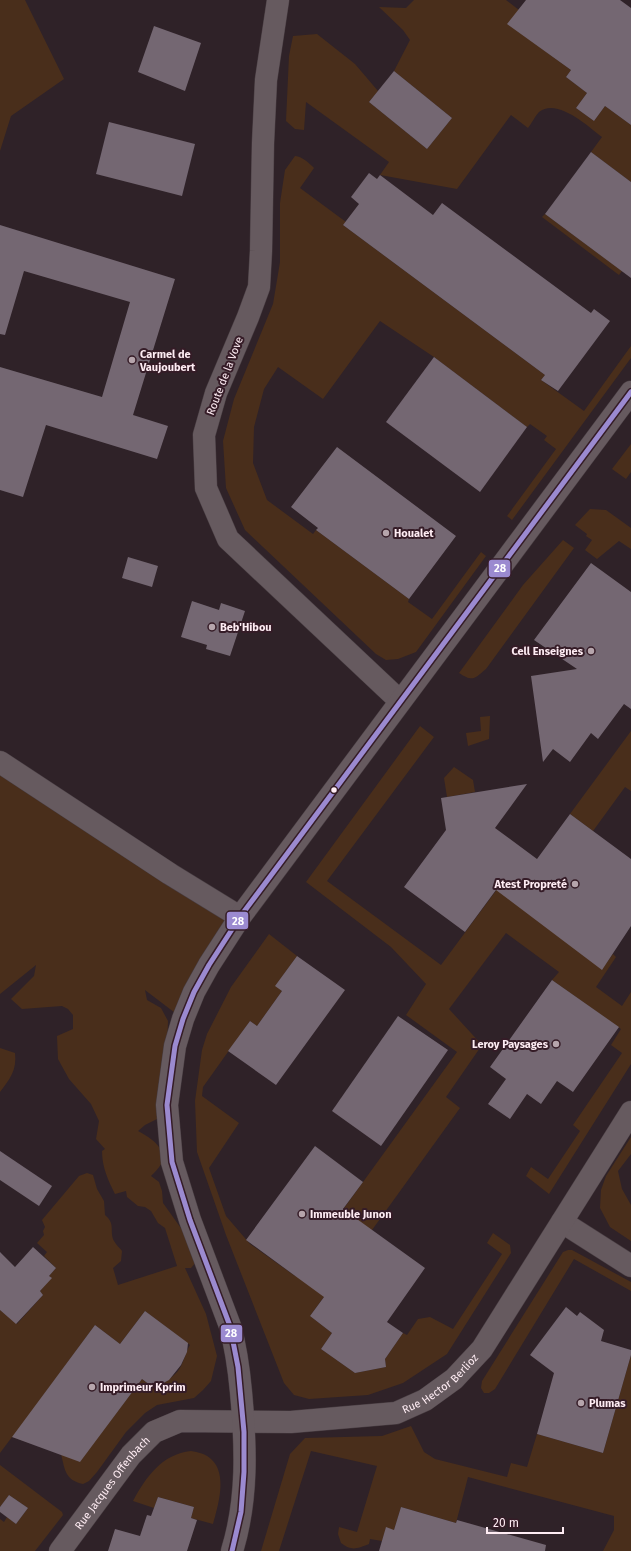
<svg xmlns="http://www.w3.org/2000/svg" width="631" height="1551" font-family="'Fira Sans',sans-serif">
	<rect width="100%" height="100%" fill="#2f2228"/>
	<g fill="#492e1b" fill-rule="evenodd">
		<polygon points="0,0 25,0 64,79 11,116 0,151"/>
		<path d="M414,0H506L519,10L508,24L571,70L566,77L587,93L576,108L594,121L605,106L631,125V182L591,152L602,137C589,127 557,97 539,112C535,116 532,123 528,128L511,115L457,189L380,175L389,162L306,102L304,130L295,129L286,121L289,56L293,36L317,34L355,64L378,91L369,102L427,149L452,118L394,71L410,40L403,30L379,7L406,8Z"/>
		<path d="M295,156C303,157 309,163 314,168L300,188L346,222L343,225L545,375L541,380L584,411L631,346V358L512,520L507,516L556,449L544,440L547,436L530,424L527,427L434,357L380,321L323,399L278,367L264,389L254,427L253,463L267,500L313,534L316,530L409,599L408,602L432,619L481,552L486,556L416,652L398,659L386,660L376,654L245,530L226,488L223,441L234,399L273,304L280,262V203L285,170Z"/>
		<polygon points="545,214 622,271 619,275 542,217"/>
		<polygon points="631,444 631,472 626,479 612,469"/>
		<polygon points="590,509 606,510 631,528 631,549 619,541 597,559 585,550 592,540 586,536 587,534 575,525"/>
		<path d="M563,540L574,548L486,669C474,679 473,682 459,673L523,585Z"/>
		<polygon points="490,716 489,739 468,746 466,733 481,731 480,717"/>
		<polygon points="420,726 434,737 327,881 441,965 518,861 602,969 613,954 616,957 596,987 622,1006 631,992 631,1064 549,1194 526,1176 531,1167 548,1179 580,1131 573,1125 622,1053 611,1045 621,1029 552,980 559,972 506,933 449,1009 482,1045 446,1097 460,1108 310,1316 332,1333 321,1349 355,1373 386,1367 385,1359 403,1333 407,1335 418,1319 430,1317 453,1329 502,1254 487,1243 493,1233 510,1245 511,1253 447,1354 403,1383 368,1395 309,1399 294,1395 284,1383 226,1235 197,1152 195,1101 202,1050 207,1034 231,987 269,934 297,956 276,985 282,991 257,1026 250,1021 203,1087 202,1096 239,1123 209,1168 226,1216 250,1244 295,1276 457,1052 406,1015 426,984 391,947 306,882"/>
		<polygon points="631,731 631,791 625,787 593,831 570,814"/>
		<path d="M0,762L170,874L240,917C218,951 199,981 183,1019L145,990L147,1000L161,1008L168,1021L167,1047L173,1060L176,1074L174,1085L163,1104V1113L159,1118L145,1125L138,1131C149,1137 168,1148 161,1164C159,1168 154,1173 151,1176L159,1182L162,1191L163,1203L195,1248L196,1262L191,1268H185L206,1314L217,1356L211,1381L203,1390L194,1398L157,1405L145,1413L126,1432L97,1472L89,1481L83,1484C65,1480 65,1470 61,1454L12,1437L0,1453V1310L17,1324L43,1295L40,1291L51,1278L49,1276L56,1268L44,1256L47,1252L37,1243L44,1235L43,1231L45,1227L42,1220L79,1176L87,1173L93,1175L97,1189L104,1201L105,1215C116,1224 109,1231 114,1241C116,1245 120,1248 122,1251L121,1261L113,1268L118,1285L177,1266L165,1228L158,1223L151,1211L145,1207L138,1206L127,1197L126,1191L115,1194C108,1180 102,1167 102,1151L105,1149L96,1139L99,1121L91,1104L69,1079L58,1059L57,1036L73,1029V1015L68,1009L62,1006L22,1009L11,999L34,976L36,965L0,994ZM145,1311L190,1345C185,1353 184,1363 178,1371C172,1378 163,1383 156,1390L142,1379L80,1461L13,1437L95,1325L120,1344Z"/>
		<polygon points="454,767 473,780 475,792 447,797 444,778"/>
		<path d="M0,1048L15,1053C17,1070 10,1079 0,1092Z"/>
		<polygon points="631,1137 631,1154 618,1171 622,1189 631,1205 631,1241 610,1227 600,1208 601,1190 606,1176"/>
		<polygon points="568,1250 572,1250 631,1282 631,1291 574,1259 495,1389 489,1393 484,1393 481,1388 482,1381 563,1252"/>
		<path d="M631,1355V1551H603L614,1530V1516L468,1477L456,1523L401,1507L394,1530L386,1528L382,1541L370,1539L369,1544C356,1549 352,1551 341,1543L338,1534L339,1527L357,1532L377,1466L311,1451L279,1551H261L290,1454L305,1438L382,1436L411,1426L424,1452L435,1459L507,1477L511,1463L527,1467L537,1434L603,1453Z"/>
		<path d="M191,1451C198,1452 206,1454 211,1459C228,1474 218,1506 213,1524L191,1518L194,1507L158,1497L154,1508L133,1501C146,1477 162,1454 191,1451Z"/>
		<polygon points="0,1465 62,1512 63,1515 35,1551 0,1551 0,1519 4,1522 7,1517 16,1524 28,1508 9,1495 0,1507"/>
	</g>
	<g fill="#746772">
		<polygon points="526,0 620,0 631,8 631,125 605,106 594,121 576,108 587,93 566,77 571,70 507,24"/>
		<polygon points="154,26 201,43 185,91 138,72"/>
		<polygon points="394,71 452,118 427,149 369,102"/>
		<polygon points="109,122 195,144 182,196 96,174"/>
		<polygon points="591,152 631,182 631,278 545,214"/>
		<polygon points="369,173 377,179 380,175 433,215 442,203 591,313 594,309 610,321 558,391 541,380 545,375 343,225 359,204 351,197"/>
		<polygon points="0,225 175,279 133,415 168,426 157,459 46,425 23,497 0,490 0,367 102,397 130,302 24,271 5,335 0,334"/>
		<polygon points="434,357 527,427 480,492 386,422"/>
		<polygon points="337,447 456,536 409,599 316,530 318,528 291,507"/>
		<polygon points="128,557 158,566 152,587 122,578"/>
		<polygon points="591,563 631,592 631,709 624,704 598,739 591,733 570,762 553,749 543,762 531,676 577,669 534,640"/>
		<polygon points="192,601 219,610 221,603 245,611 230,656 206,649 207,645 181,637"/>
		<polygon points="527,784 495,828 537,859 570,814 631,859 631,926 602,970 496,890 465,932 404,887 446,830 441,798"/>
		<polygon points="297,956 345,990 276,1085 228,1051 250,1021 257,1026 282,991 275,986"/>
		<polygon points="552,980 619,1027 573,1092 557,1081 541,1104 527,1094 510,1119 488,1104 506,1079 490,1067"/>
		<polygon points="398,1016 448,1050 381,1146 332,1111"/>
		<polygon points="315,1146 363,1182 343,1209 425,1268 387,1322 403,1333 385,1359 386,1367 355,1373 321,1349 332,1333 310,1316 324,1297 246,1240"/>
		<polygon points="0,1151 52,1186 39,1206 0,1180"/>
		<polygon points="33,1247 56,1268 49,1276 52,1278 40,1291 43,1295 16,1324 0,1310 0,1252 15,1267"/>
		<polygon points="566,1307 577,1316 580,1312 604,1330 601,1341 631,1350 631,1355 603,1453 537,1434 554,1373 530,1355"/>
		<polygon points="145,1311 188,1343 187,1352 181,1365 169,1380 154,1388 142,1379 80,1462 12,1437 95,1325 120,1344"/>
		<polygon points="9,1495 28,1508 16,1524 0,1512 0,1507"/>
		<polygon points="158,1497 194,1507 191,1518 197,1520 187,1551 108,1551 115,1529 140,1536 147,1515 151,1516"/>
		<polygon points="401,1507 456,1523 457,1520 546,1545 545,1551 379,1551 386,1527 394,1530"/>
	</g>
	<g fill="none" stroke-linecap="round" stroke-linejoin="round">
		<g stroke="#483d42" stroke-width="23">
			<g id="minor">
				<polyline points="278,0 266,80 263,143 261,251 259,287 248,317 216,393 204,435 206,488 228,539 400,701"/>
				<polyline points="0,762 170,874 240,917"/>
				<polyline points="562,1222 631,1266"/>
				<path id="s1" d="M60,1551L131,1455L154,1432L180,1421L291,1422L396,1413L425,1400L454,1379L482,1349L631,1112"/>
			</g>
		</g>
		<g stroke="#483d42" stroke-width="23">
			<path id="tertiary" d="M232,1551C248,1499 246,1446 241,1392C239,1370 236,1348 230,1326L190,1220L172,1162L167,1105L175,1046L183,1019L194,992L209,965L240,917L631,392"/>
		</g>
		<use href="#minor" stroke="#665a5f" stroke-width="22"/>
		<use href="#tertiary" stroke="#665a5f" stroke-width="22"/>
		<g stroke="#351c27" stroke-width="8">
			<polyline id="bus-1" points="232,1551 241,1512 244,1472 244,1432 238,1367 230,1326 190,1220 172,1162 167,1105 175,1046 183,1019 194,992 209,965 240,917 631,392"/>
		</g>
		<use href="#bus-1" stroke="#9b8ad0" stroke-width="5"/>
	</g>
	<g fill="#b6a5ac" stroke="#351c27" stroke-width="1.5">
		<circle cx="132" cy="360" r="4"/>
		<circle cx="386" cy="533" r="4"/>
		<circle cx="212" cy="627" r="4"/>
		<circle cx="591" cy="651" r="4"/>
		<circle cx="575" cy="884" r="4"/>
		<circle cx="556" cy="1044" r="4"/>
		<circle cx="302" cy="1214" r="4"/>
		<circle cx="92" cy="1387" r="4"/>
		<circle cx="581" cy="1403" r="4"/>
	</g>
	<circle fill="#feecf3" stroke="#351c27" stroke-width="1.5" cx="334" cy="790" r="3.5"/>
	<g text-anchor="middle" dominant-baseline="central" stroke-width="4" stroke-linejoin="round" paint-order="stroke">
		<g font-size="11" font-weight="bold" fill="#feecf3" stroke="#351c27" text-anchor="start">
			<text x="140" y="354">Carmel de<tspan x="140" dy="13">Vaujoubert</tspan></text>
			<text x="394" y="533">Houalet</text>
			<text x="220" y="627">Beb'Hibou</text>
			<text x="583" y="651" text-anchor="end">Cell Enseignes</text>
			<text x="567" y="884" text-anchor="end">Atest Propreté</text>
			<text x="548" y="1044" text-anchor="end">Leroy Paysages</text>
			<text x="310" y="1214">Immeuble Junon</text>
			<text x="100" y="1387">Imprimeur Kprim</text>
			<text x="589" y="1403">Plumas</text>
		</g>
		<g font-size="11" fill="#feecf3" stroke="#351c27">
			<text transform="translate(225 376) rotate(-69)">Route de la Vove</text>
			<text stroke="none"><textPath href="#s1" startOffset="450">Rue Hector Berlioz</textPath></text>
			<text stroke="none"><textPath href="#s1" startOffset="86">Rue Jacques Offenbach</textPath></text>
		</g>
	</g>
	<g stroke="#351c27" stroke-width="1.5">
		<rect x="488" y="559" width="23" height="19" rx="4" fill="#9b8ad0"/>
		<rect x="226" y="911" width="23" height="19" rx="4" fill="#9b8ad0"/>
		<rect x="220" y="1324" width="23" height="19" rx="4" fill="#9b8ad0"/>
	</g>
	<g font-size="11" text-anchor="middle" font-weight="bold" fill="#fff">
		<text x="500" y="572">28</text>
		<text x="238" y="925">28</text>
		<text x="231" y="1337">28</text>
	</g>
	<path d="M487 1527v6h76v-6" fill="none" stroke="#feecf3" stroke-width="2"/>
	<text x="493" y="1527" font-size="12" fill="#feecf3" stroke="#351c27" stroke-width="3" paint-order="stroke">20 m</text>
</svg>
